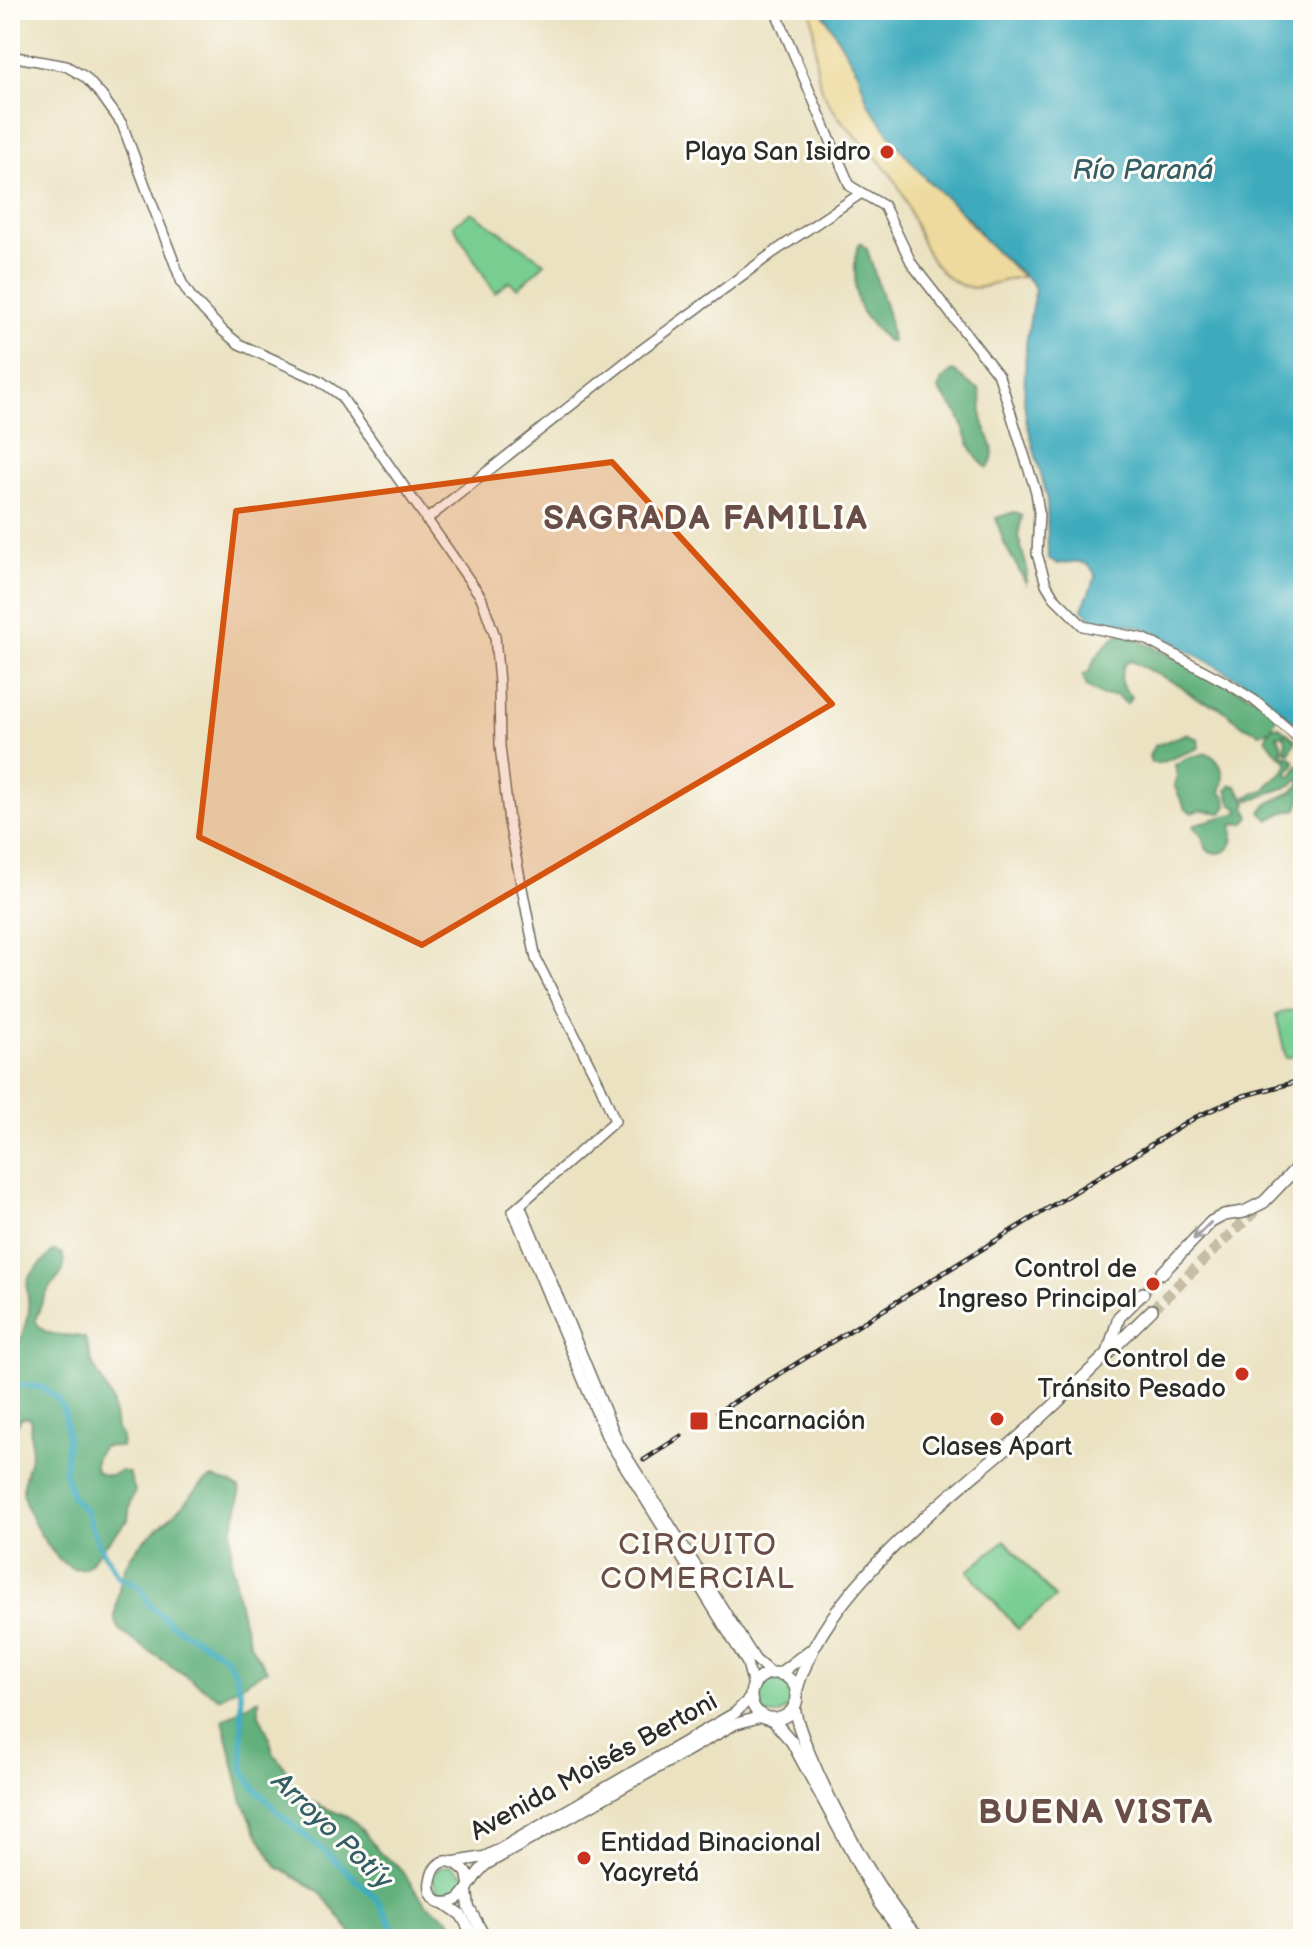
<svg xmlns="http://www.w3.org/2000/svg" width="1313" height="1949" font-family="'Balsamiq Sans',sans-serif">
	<rect width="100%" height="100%" fill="#fdfcf7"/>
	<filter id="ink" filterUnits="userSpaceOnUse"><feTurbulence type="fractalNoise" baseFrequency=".0125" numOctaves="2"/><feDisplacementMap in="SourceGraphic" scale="16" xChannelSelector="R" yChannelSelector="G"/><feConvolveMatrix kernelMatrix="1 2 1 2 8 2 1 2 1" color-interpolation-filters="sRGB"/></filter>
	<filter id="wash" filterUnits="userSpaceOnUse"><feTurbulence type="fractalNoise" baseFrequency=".006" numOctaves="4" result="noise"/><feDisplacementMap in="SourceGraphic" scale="32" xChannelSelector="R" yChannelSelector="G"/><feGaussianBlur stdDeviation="1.8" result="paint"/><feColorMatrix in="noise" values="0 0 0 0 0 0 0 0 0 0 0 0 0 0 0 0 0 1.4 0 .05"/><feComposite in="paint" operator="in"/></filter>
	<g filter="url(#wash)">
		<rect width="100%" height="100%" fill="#ebe2c2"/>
		<g fill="#78cd91" stroke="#527c5e" stroke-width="2">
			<polygon points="472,212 545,263 518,288 509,281 495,293 453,225"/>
			<polygon points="1303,1008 1303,1054 1286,1058 1276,1014"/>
			<polygon points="1005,1540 1055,1598 1018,1629 968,1571"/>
			<circle cx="773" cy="1697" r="18"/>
			<polygon points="450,1865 464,1875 465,1886 455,1899 439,1897 432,1877 439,1868"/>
		</g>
		<g fill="#62b07b" stroke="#466e53" stroke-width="2">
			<path d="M860,243L867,249L889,319L892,342H888C864,315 855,314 855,275C855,263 854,253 860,243Z"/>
			<path d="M952,371C962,374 967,385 979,389C983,399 981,406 982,416C984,435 1001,449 988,468C969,456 968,435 959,416C954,406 944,399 938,389L942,380Z"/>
			<polygon points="1014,512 1022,516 1018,536 1027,568 1026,583 1004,543 996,518"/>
			<path d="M1122,632L1270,705L1276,716L1272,728L1278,726L1296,740L1289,753L1284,750L1286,741L1284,735H1277L1281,742L1282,754L1291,757L1295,762L1287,775L1293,776L1297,766L1303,762V792L1297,809L1282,813L1269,820L1261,812C1270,796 1293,798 1302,782L1299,780C1286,790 1281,788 1267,794C1260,797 1258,800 1248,800L1246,797L1266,789C1272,775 1288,775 1287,761L1277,753L1266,738L1270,730L1260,733L1244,726L1219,707L1197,699L1179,685L1131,661L1124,664C1120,683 1118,683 1131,697L1127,704L1116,695L1103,696L1087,687L1083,675L1090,671C1092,659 1111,638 1122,632Z"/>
			<polygon points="1186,734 1198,739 1199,748 1160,763 1151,763 1149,756 1154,746"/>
			<path d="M1207,753C1223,761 1226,777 1220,792L1226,798L1227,806L1222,813L1200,810L1192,813L1185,808L1174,785L1177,777L1175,765L1187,758Z"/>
			<path d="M1231,785L1236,786L1247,803L1246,808L1250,816L1245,823L1232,824C1236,842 1229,860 1207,850L1201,834L1194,828L1195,824L1238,813L1239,809L1232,805L1227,790Z"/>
			<path d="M53,1251L62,1253C69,1275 55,1278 46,1294C41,1302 39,1312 35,1320C46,1341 66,1332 85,1338L93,1365L112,1400L116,1428L122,1437L121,1447L104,1446C96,1454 93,1460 96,1471C105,1477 111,1476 120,1471L129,1473L135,1491L130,1502L128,1520L85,1568C80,1568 76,1569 72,1568C52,1560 22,1509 23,1489C24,1477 27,1468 30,1458C33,1446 29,1432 31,1420L29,1417L21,1418L10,1438V1347L20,1343L29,1311L27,1286L29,1277Z"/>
			<path d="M212,1478L231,1483L239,1488C242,1504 233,1521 231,1537C230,1563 240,1619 250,1643C254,1653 262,1662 267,1670L219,1698L121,1632C112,1621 115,1615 117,1603C123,1546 144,1544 180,1508C191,1497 198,1484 212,1478Z"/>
			<polygon points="259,1699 259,1714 268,1734 274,1754 285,1768 292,1786 306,1800 350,1818 357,1824 380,1853 397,1865 426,1904 450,1920 459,1939 356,1939 320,1892 277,1867 257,1833 243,1802 223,1720"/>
		</g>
		<path fill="#eeda9e" stroke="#8c8264" stroke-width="2" d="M811,10H821L858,72L868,103L896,143L925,178L950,199L986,242L1023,277C1003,277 982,293 963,286C918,269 916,208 891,175C869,145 836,124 822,89C812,63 817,36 811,10Z"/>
		<path fill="#3eabbd" stroke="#346b74" stroke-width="2" d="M821,10H1303V729L1255,688L1155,632L1133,625L1104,622L1093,618L1082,609L1096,576C1088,558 1075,561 1058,564L1048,558L1047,497L1026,419L1024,400L1026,344L1035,289L1032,283L986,242L971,221L925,178L896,143L868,103L858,72Z"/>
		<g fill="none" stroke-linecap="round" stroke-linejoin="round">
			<polyline stroke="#3eabbd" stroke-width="6" points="10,1388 17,1384 44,1388 58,1399 65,1414 67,1436 65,1474 72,1497 86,1512 99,1545 119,1577 141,1587 149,1604 172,1625 225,1656 236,1674 241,1696 243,1767 251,1784 285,1819 329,1855 376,1898 400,1939"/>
		</g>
	</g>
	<g filter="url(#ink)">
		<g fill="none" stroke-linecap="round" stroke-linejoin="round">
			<g stroke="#c5bda4" stroke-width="11" stroke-dasharray="11 5.5" stroke-linecap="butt">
				<polyline points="1143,1293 1162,1273"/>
				<polyline points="1152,1310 1261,1205"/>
			</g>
			<g stroke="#6e6b60" stroke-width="12">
				<g id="secondary">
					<polyline points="775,10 850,186 884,206 912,264 999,376 1036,492 1039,512 1037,554 1046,584 1054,597 1083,626 1145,639 1227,683 1254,700 1303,742"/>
					<polyline points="10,56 66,66 85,77 102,96 122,124 182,283 191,297 223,331 239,344 319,380 340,395 481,597 495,636 499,683 500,746 509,822 536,959 600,1085 615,1121 513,1211 607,1438 747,1663 753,1686"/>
					<polyline points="426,520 641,350 774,252 860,194"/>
					<polyline points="520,1205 619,1444 755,1659 772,1674"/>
				</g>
			</g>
			<g stroke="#6e6b60" stroke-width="13">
				<g id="primary">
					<polyline points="455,1862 484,1857 500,1849 735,1713 751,1697"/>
					<path d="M469,1884L467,1873C431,1831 412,1916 455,1901C467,1897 472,1874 487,1864L735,1724L763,1716"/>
					<polyline points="467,1891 469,1908 486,1939"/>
					<polyline points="444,1903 461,1915 475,1939"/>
				</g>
			</g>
			<g stroke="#6e6b60" stroke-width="14">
				<g id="trunk">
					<polyline points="1162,1273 1211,1222 1224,1215 1244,1212 1264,1202 1303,1161"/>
					<polyline points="1108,1353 1119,1317 1143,1293"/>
					<circle cx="774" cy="1696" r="23"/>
					<polyline points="779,1674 809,1651"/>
					<path d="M796,1692C824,1589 941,1505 1019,1437C1065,1397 1108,1353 1152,1310"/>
					<path d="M794,1706C800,1753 884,1910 921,1939"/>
					<polyline points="771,1718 792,1742 879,1903 906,1939"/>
				</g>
			</g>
			<use href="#secondary" stroke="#fff" stroke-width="9"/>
			<use href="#primary" stroke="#fff" stroke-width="10"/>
			<use href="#trunk" stroke="#fff" stroke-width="11"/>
			<g stroke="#2b2b2b" stroke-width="5">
				<g id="rail">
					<polyline points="718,1412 1196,1117 1243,1096 1303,1080"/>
					<polyline points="644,1460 681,1436"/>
				</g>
			</g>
			<use href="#rail" stroke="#fdfcf7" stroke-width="2" stroke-dasharray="6" stroke-linecap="butt"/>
		</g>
		<defs><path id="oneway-shaft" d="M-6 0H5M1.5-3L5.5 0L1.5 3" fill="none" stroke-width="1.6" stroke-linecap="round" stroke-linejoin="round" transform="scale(2)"/></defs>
		<use stroke="#a0a0a0" href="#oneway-shaft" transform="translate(1202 1231) rotate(135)"/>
	</g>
	<path fill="#d5540f" fill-opacity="0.2" stroke="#d5540f" stroke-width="6" stroke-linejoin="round" d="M612,462L832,704L422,945L199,837L236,511Z"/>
	<g fill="#c8321e" stroke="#fdfcf7" stroke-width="3">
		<circle cx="887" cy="152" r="8"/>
		<circle cx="1153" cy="1284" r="8"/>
		<circle cx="1242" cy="1374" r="8"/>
		<circle cx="997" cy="1419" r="8"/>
		<rect x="689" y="1411" width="20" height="20" rx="4"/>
		<circle cx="584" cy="1858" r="8"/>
	</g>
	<g text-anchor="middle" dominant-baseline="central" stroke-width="6" stroke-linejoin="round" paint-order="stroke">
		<g font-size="26" fill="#2b2b2b" stroke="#fdfcf7" text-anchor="end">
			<text x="871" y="152">Playa San Isidro</text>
			<text x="1137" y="1269">Control de<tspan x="1137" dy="30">Ingreso Principal</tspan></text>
			<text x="1226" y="1359">Control de<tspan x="1226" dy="30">Tránsito Pesado</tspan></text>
			<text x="717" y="1421" text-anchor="start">Encarnación</text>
			<text x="997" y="1447" text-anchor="middle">Clases Apart</text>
			<text x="600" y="1843" text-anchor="start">Entidad Binacional<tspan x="600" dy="30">Yacyretá</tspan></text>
		</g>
		<g font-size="26" fill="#2b2b2b" stroke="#fdfcf7">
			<text transform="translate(594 1767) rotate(-29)">Avenida Moisés Bertoni</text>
		</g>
		<g font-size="28" font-style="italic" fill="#335e65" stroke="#fdfcf7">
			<text x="1143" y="170">Río Paraná</text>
			<text transform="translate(332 1831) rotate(44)">Arroyo Poti´y</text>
		</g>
		<g font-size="30" letter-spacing="2" fill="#694e48" stroke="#fdfcf7">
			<text x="698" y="1545">CIRCUITO<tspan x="698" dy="34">COMERCIAL</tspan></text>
		</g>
		<g font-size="34" font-weight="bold" letter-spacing="2" fill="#694e48" stroke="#fdfcf7">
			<text x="706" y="518">SAGRADA FAMILIA</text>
			<text x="1096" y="1812">BUENA VISTA</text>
		</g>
	</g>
	<rect width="1313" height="1949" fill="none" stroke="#fdfcf7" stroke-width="40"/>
</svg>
